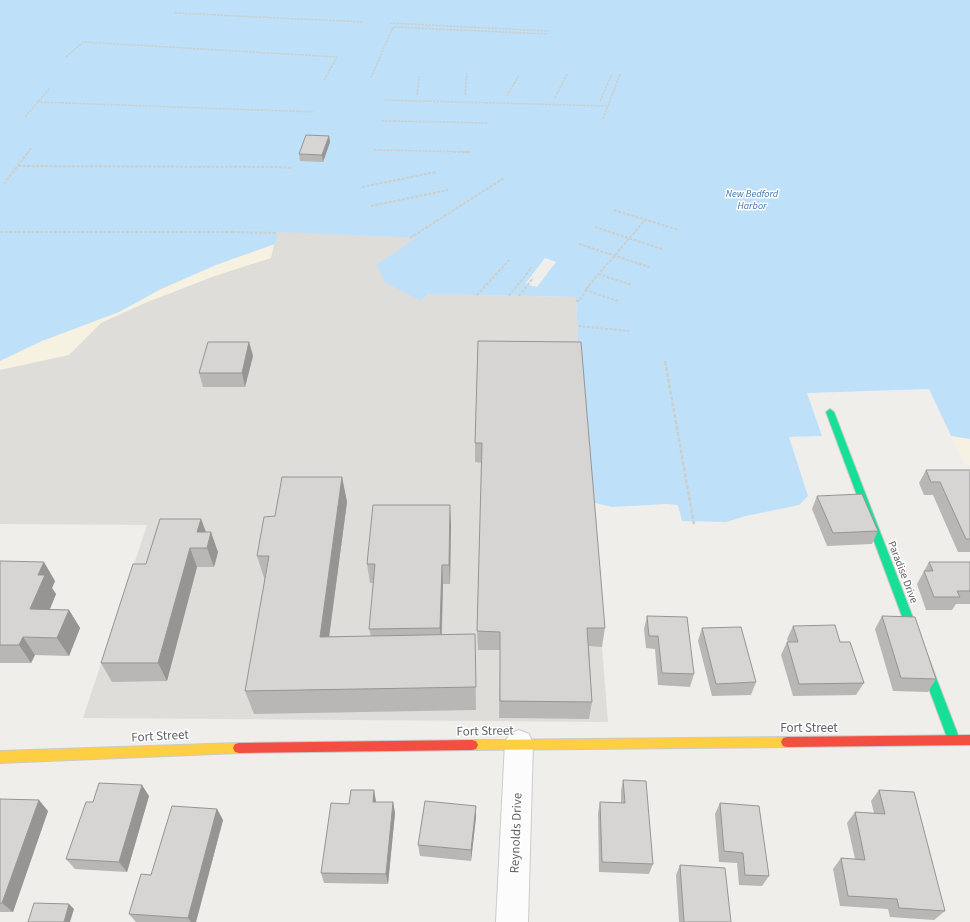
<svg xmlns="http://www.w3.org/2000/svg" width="970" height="922" font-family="'Source Sans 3',sans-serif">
	<rect width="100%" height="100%" fill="#efeeea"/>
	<polygon fill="#dfddda" points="278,231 417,238 421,301 428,294 576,297 579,363 608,722 83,718 147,525 0,524 0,361"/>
	<g fill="#f6f1e1">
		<polygon points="277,232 271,258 212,277 145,303 101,323 69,355 0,370 0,326"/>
		<polygon points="970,378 970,465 964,464 929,389"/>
	</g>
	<polygon fill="#bfe0f9" points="0,0 970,0 970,439 951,436 929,389 807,393 822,436 789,437 808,496 799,505 746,516 726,522 682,521 678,505 667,504 612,507 591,502 579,363 576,297 428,294 421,301 386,283 376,265 416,238 278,232 275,244 216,265 161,289 119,312 42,341 0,361"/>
	<polygon fill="#efeeea" points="545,258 556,262 537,287 525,284"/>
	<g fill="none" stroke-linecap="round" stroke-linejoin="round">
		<g stroke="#cbcccc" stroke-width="2">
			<polygon id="street" points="519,730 529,734 533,743 528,922 496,922 505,743 509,734"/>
		</g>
		<g stroke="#cacacb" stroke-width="2">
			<polygon id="fast" points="830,409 834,412 960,740 958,744 954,745 950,744 948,740 826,412"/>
		</g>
		<g stroke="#cacacb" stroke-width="2">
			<g id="slow">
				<polygon points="787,737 791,738 793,742 791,746 787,747 472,750 468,749 466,745 468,741 472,740"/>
				<polygon points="239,743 243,744 245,748 243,752 239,753 0,763 0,751"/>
			</g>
		</g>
		<g stroke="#cacacb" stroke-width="2">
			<g id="jam">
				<polygon points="970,735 970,745 787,747 783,746 781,742 783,738 787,737"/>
				<polygon points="472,740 476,741 478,745 476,749 472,750 239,753 235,752 233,748 235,744 239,743"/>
			</g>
		</g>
		<g stroke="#cacfcc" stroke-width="1.5" stroke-dasharray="2.5 1" stroke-linecap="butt">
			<polyline points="175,13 363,22"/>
			<polyline points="390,23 549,31"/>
			<polyline points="66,57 83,42 337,57 328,73"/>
			<polyline points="371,78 393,27 548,34"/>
			<polyline points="324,80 329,72"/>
			<polyline points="417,95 419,76"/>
			<polyline points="465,95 467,73"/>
			<polyline points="507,96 519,75"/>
			<polyline points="555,98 567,74"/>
			<polyline points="384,100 608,106"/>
			<polyline points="600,101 612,74"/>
			<polyline points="37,102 314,112"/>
			<polyline points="25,117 50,88"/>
			<polyline points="603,119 620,74"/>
			<polyline points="382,121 395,121"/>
			<polyline points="394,121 488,123"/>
			<polyline points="374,150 382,150"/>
			<polyline points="380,150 471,152"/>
			<polyline points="28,153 31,148"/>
		</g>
		<g stroke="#cacfcc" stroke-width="2" stroke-dasharray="3 1.5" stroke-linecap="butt">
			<polyline points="453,152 471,152"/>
			<polyline points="18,166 281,167"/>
			<polyline points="279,167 293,168"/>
			<polyline points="4,184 28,152"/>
			<polyline points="362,187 436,172"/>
			<polyline points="371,206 448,190"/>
			<polyline points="614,210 679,230"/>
			<polyline points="595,227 662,249"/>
			<polyline points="0,232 233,232"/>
			<polyline points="232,232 277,233"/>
			<polyline points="410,238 504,178"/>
			<polyline points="579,244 649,267"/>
			<polyline points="598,274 632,285"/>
			<polyline points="477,295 510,259"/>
			<polyline points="509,296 532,267"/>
			<polyline points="519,296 533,278"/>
			<polyline points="618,301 585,290 645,220"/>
			<polyline points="578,326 629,331"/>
		</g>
		<polyline stroke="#cacfcc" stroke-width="2.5" stroke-dasharray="4 2" stroke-linecap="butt" points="665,361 694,524"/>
		<use href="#street" fill="#fdfcfc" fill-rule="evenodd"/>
		<use href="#fast" fill="#16e098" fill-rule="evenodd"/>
		<use href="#slow" fill="#ffcf43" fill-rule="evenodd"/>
		<use href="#jam" fill="#f24e42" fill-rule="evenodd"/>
		<polyline stroke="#cacfcc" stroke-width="2" stroke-dasharray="3 1.5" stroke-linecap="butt" points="576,301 579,301 590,284"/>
	</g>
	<g fill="#b8b7b5">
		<polygon points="329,136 330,142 323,162 300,161 299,154"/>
		<polygon points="478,341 605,628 602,647 589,646 592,702 589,719 499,718 500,650 478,650 477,631 482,463 475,462 475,443"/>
		<polygon points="249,342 253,356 245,387 203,387 199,373"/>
		<polygon points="926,470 970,470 970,552 958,552 933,495 924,495 919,483"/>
		<polygon points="342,477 347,502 329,636 371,636 369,629 374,583 370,583 367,564 451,524 450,584 443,584 442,635 475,634 476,710 254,714 245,691 265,581 257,556 275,516"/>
		<polygon points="817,496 878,531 872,544 827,546 812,509"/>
		<polygon points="201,519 206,532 218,552 214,567 197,567 167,681 112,682 101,663 146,564"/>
		<polygon points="0,561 55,581 52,588 56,594 50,609 69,610 80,628 69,656 35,655 31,663 0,663"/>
		<polygon points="929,562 970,562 970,604 956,604 952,610 926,610 917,584"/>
		<polygon points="647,616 694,674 690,687 658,685 655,649 646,648 644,629"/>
		<polygon points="882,616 936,679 928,692 893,691 875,629"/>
		<polygon points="793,626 840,642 864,683 856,695 793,696 781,655 787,642 788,642 787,639"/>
		<polygon points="702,628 756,682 751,695 712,696 698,641"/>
		<polygon points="623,780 653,864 649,874 599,872 598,813 600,802 621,803 621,791"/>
		<polygon points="879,790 945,911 934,920 890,917 888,909 840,906 833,869 841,858 855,859 847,823 855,812 874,813 871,801"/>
		<polygon points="149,796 127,872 75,869 66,859 93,802"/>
		<polygon points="0,799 48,811 13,912 0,912"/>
		<polygon points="376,802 393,802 395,813 388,884 324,883 321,873 349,804"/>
		<polygon points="720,803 769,876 762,886 739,885 737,863 719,862 715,814"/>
		<polygon points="476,806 476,817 471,861 420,856 418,845"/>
		<polygon points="217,809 223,820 196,922 136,922 129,914 151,875"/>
		<polygon points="680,865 731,922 679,922 676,875"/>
	</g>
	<g fill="#969594">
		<polygon points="329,136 330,142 323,162 322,155"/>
		<polygon points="249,342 253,356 245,387 242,373"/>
		<polygon points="342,477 347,502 326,660 320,637"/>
		<polygon points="450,505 451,524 450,584 449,565"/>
		<polygon points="201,519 208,538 197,532"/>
		<polygon points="211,532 218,552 214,567 207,548"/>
		<polygon points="190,548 197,567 167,681 158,663"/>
		<polygon points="44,562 55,581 52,588 56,594 42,628 30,609 38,575"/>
		<polygon points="442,565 443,584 441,647 440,628"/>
		<polygon points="69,610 80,628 69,656 57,638"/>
		<polygon points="23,637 35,655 31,663 19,645"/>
		<polygon points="142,785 149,796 127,872 119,862"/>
		<polygon points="374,790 376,801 375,813 373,802"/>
		<polygon points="39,800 48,811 13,912 2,903"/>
		<polygon points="393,802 395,813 388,884 386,874"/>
		<polygon points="476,806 476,817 471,861 471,850"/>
		<polygon points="217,809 223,820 196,922 191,922 188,918"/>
		<polygon points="69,904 74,909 70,922 64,922"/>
	</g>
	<g fill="#d6d5d3" stroke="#969594">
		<polygon points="306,135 329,136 322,155 299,154"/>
		<polygon points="478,341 581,342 605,628 587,628 592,702 500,701 500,632 477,631 482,443 475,443"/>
		<polygon points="208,342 249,342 242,373 199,373"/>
		<polygon points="926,470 970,470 970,539 966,539 940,482 931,482"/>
		<polygon points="282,477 342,477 320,637 475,634 476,687 245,691 269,556 257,556 264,517 275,516"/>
		<polygon points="862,494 878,531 833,533 817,496"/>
		<polygon points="373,505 450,505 449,565 442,565 440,628 369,629 375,564 367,564"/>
		<polygon points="160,519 201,519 197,532 211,532 207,548 190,548 158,663 101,663 133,564 146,564"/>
		<polygon points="0,561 44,562 38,575 45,575 30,609 69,610 57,638 23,637 19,645 0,645"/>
		<polygon points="929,562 970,562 970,591 957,591 960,597 934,597 924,571 933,571"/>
		<polygon points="647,616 687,617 694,674 662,673 658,636 649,636"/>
		<polygon points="882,616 915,617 936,679 901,678"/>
		<polygon points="835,625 840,642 850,642 864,683 799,684 787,642 798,642 793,626"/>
		<polygon points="741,627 756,682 716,684 702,628"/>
		<polygon points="623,780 646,781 653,864 602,862 600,802 625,803"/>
		<polygon points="99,783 142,785 119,862 66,859 86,802 93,802"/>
		<polygon points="351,790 374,790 373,802 393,802 386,874 321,873 331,803 349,804"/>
		<polygon points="879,790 914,792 945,911 899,908 897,899 848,896 841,858 865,860 855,812 885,814"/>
		<polygon points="0,799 39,800 2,903 0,903"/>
		<polygon points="425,801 476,806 471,850 418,845"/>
		<polygon points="720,803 759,806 769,876 745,875 743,853 724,851"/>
		<polygon points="172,806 217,809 188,918 129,914 141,874 151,875"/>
		<polygon points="680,865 725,868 731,922 684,922"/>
		<polygon points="34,903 69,904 64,922 28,922"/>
	</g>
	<g text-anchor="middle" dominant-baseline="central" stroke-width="3" stroke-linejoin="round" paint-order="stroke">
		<g font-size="10" font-style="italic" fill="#4174aa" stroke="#fff">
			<text x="752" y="194">New Bedford<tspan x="752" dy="12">Harbor</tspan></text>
		</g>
		<g font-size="11" fill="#5f6368" stroke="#fff">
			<text transform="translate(903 572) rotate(69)">Paradise Drive</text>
		</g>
		<g font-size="13" fill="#5f6368" stroke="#fff">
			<text x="809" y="728">Fort Street</text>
			<text transform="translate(485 731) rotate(-1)">Fort Street</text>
			<text transform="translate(160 736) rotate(-3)">Fort Street</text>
			<text transform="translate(516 833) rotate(-88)">Reynolds Drive</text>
		</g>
	</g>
</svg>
